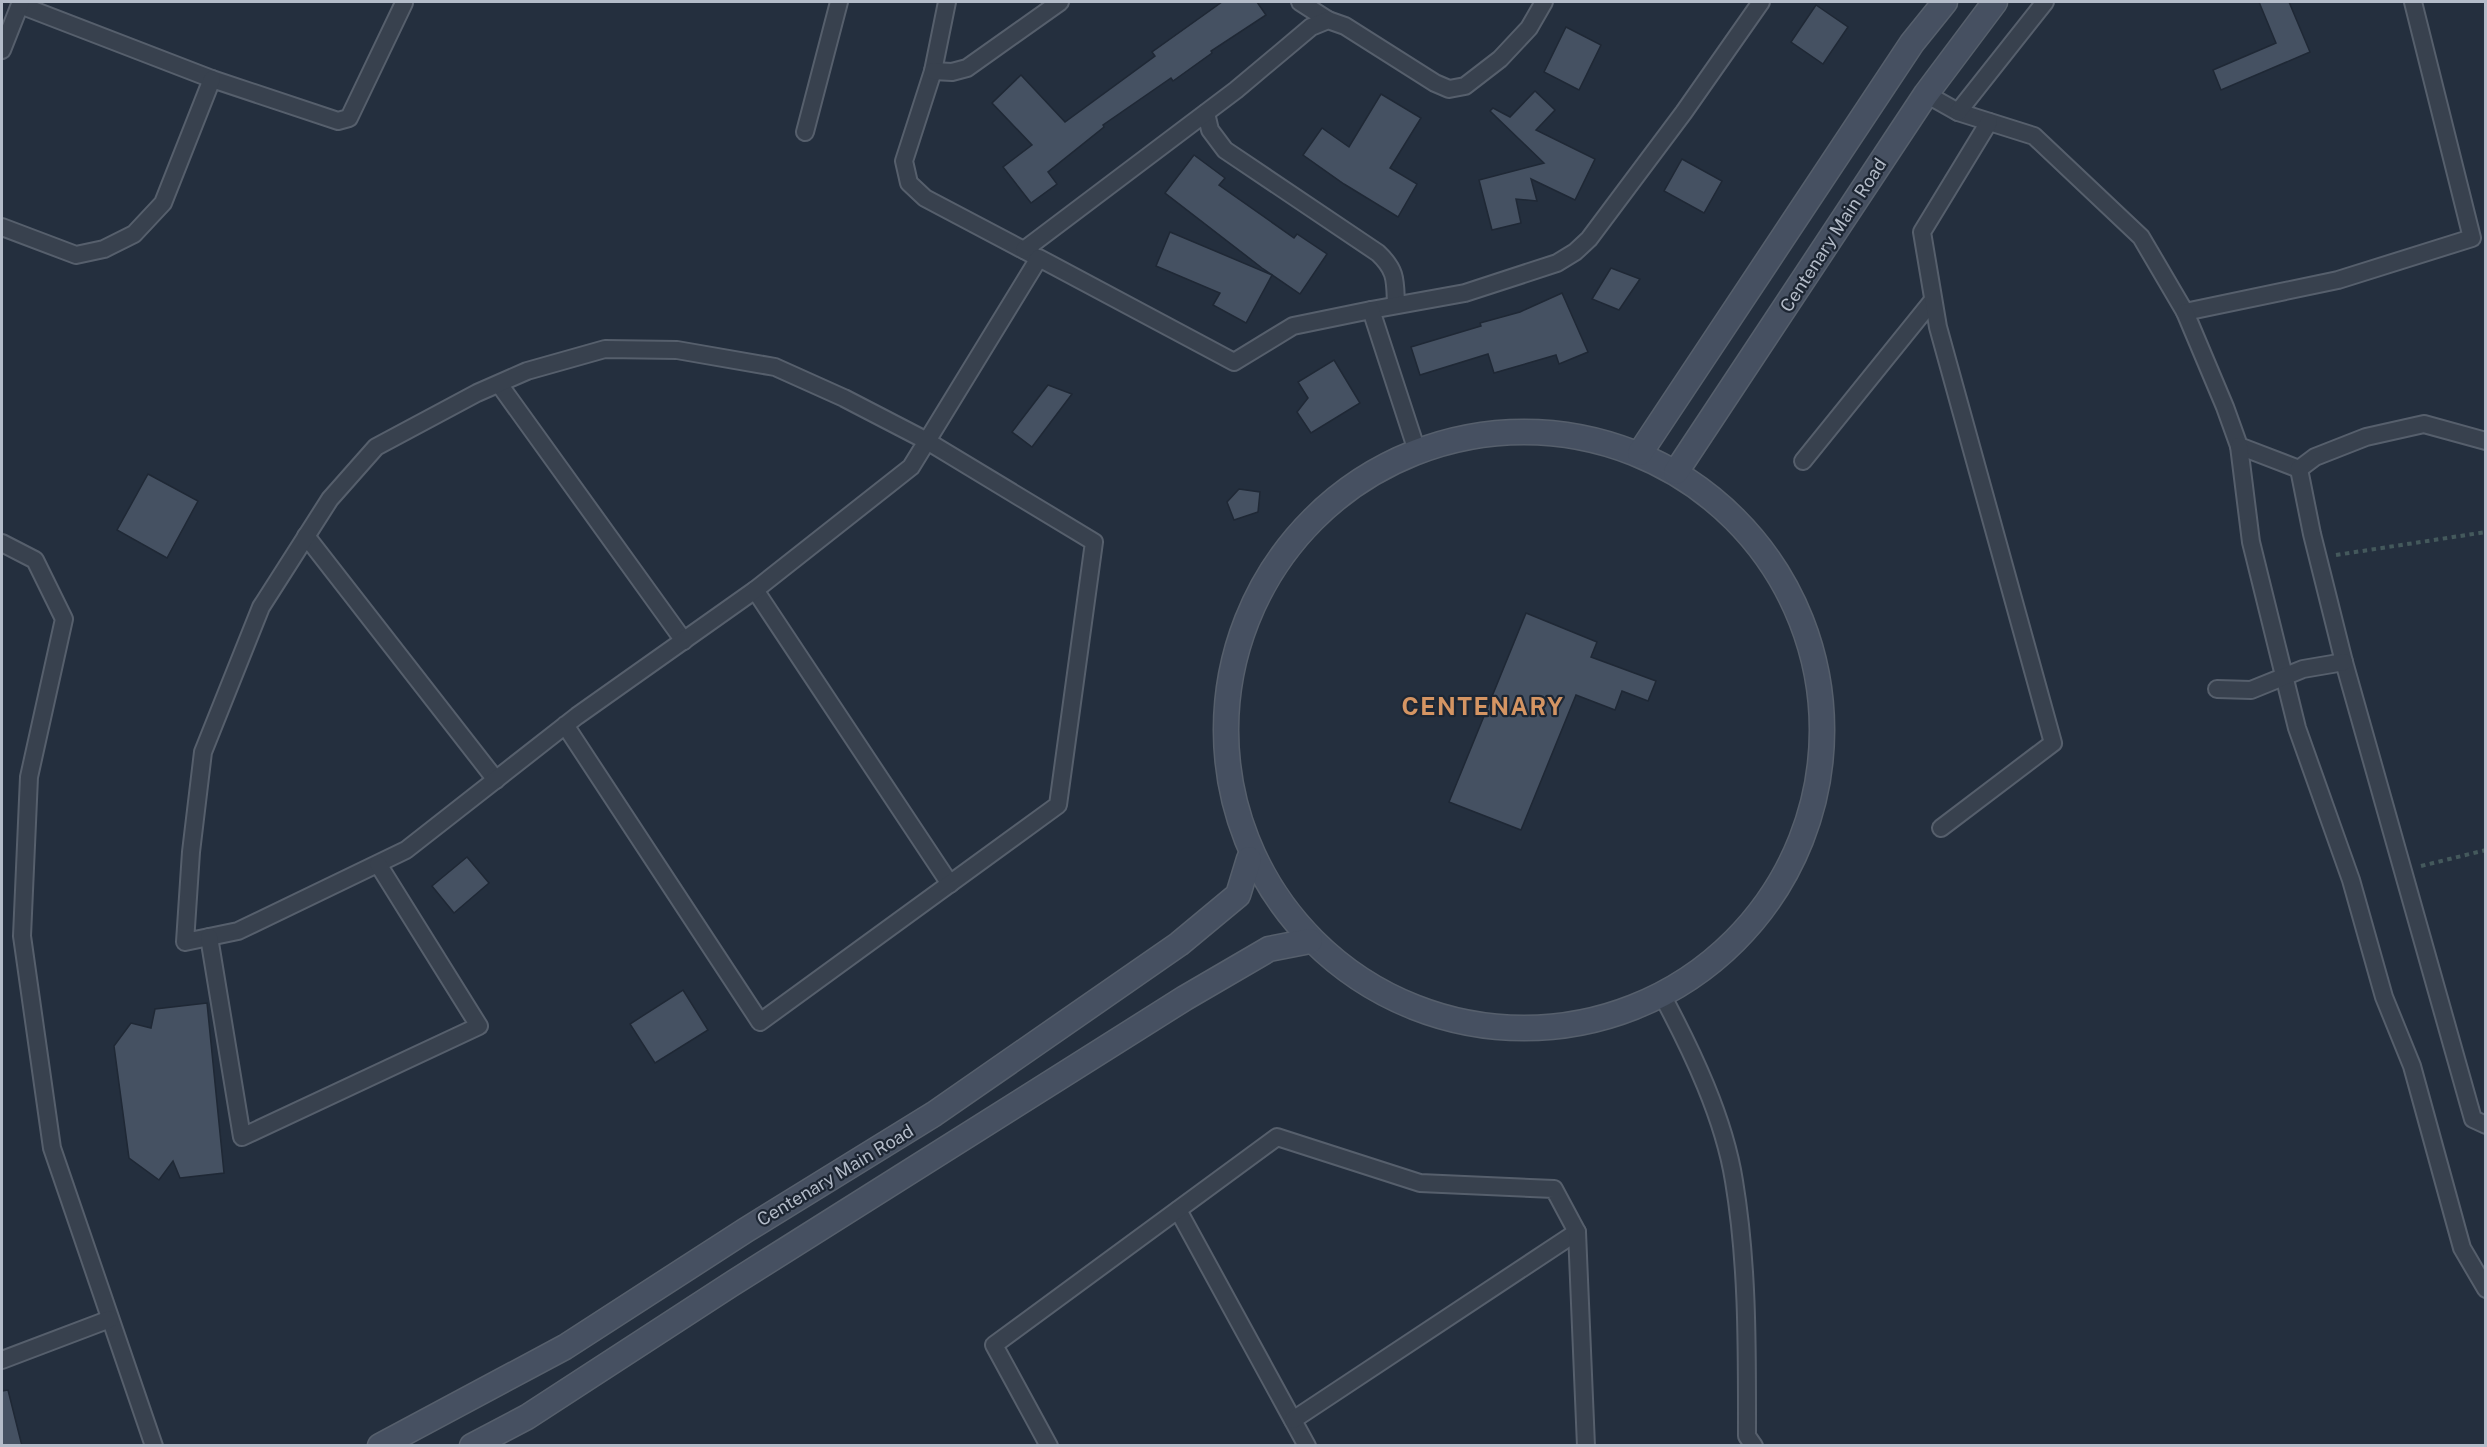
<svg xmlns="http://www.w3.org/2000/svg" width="2487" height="1447" font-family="'Public Sans',sans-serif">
	<rect width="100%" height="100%" fill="#242f3e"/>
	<g fill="#455162" stroke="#1f2835" stroke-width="1.5">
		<polygon points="1222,2 1257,2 1266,15 1211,51 1212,53 1173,81 1171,78 1103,125 1104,127 1048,172 1057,184 1031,203 1003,167 1032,145 992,103 1021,75 1065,122 1155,56 1152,52"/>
		<polygon points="2259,2 2289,2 2310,52 2221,90 2213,70 2276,43"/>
		<polygon points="1816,5 1848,27 1823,64 1791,42"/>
		<polygon points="1566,27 1601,45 1579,90 1544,72"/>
		<polygon points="1535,91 1555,110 1536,130 1595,159 1575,200 1531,179 1537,201 1516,199 1521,223 1492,230 1479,180 1544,163 1490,111 1493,108 1510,117"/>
		<polygon points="1381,94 1421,118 1390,168 1417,184 1398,217 1344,184 1303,155 1322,128 1349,147"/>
		<polygon points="1194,155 1225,178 1219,185 1294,238 1297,234 1327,254 1300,294 1262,268 1165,193"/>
		<polygon points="1682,159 1722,181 1704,213 1664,191"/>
		<polygon points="1170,232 1272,275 1246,323 1213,305 1220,293 1156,266"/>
		<polygon points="1611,268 1640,279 1619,310 1592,299"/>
		<polygon points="1562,293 1588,352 1559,364 1556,355 1494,373 1488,354 1420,375 1411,347 1481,326 1480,323 1520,312"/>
		<polygon points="1334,360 1360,403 1311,433 1297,412 1308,398 1298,382"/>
		<polygon points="1048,385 1072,394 1032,447 1012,432"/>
		<polygon points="148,474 198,501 167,558 117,530"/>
		<polygon points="1239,489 1260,492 1258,512 1234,520 1227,502"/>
		<polygon points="1526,613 1597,642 1591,657 1656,681 1648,701 1622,691 1615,710 1576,695 1521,830 1449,802"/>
		<polygon points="467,857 489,883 454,913 432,886"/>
		<polygon points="683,990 708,1030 655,1063 630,1024"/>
		<polygon points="207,1003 224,1173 180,1178 173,1161 159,1180 129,1158 114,1046 131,1023 151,1028 155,1009"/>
		<polygon points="8,1390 22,1446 2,1446 2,1391"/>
	</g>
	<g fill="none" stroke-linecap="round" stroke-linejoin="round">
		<g stroke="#565f6c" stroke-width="20">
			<g id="street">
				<polyline points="947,2 933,71 904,161 909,183 925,198 1033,255"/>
				<polyline points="1300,2 1328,20"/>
				<polyline points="20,5 212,79 338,121 349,118 404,3"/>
				<polyline points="2,50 21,2"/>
				<polyline points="933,71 952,72 967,68 1060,2"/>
				<polyline points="1926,94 1958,112 2034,136 2141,237 2185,312 2338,280 2472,238 2413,2"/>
				<polyline points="1958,112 2045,2"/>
				<path d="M1206,113L1210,130L1225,150L1378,253C1397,271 1395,281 1396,305"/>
				<polyline points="805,132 839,2"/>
				<polyline points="2,227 76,255 104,249 134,234 163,203 212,79"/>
				<polyline points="1024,250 1236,90 1311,27 1328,20 1345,26 1435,83 1449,89 1465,86 1500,59 1529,28 1544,2"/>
				<polyline points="1371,310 1465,293 1557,263 1575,252 1589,239 1684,112 1761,2"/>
				<polyline points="2185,312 2225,407 2239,446 2299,469"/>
				<polyline points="499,384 684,641"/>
				<polyline points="2486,441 2424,424 2366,437 2315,457 2299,469 2312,534 2344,662 2473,1119 2486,1125"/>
				<polyline points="2239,446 2251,542 2297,728 2351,880 2384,997 2412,1066 2462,1248 2486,1289"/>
				<polyline points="1803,461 1933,300"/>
				<polyline points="306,536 496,780"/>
				<polyline points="2,543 35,560 64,619 29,777 22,936 52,1148 154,1446"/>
				<polyline points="755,590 950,884"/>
				<polyline points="2217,689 2251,690 2303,669 2344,662"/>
				<polyline points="565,725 760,1022 1058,805 1094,542 927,441 844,398 775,367 677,350 605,349 527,371 477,393 376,447 330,499 261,607 203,752 191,852 185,942 238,931 406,850 577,716 755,590 911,467 927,441 1039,258 1234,362 1293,326 1371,310 1417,451"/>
				<polyline points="1941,828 2053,743 1938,327 1922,232 1989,122"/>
				<polyline points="209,937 242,1137 479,1026 378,864"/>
				<path d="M1662,995C1692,1051 1724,1118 1734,1181C1748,1265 1747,1351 1747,1436L1754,1446"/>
				<polyline points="1178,1210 1307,1446"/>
				<polyline points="2,1360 110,1319"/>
				<polyline points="1293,1420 1577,1232"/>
				<polyline points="1049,1446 994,1345 1277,1137 1420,1183 1554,1189 1577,1232 1586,1446"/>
			</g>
		</g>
		<g stroke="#565f6c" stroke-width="27">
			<g id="secondary">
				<circle cx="1524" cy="730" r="298"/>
				<polyline points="1640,453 1912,43 1945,2"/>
				<polyline points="1676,472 1926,94 1995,2"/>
				<polyline points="380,1446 565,1347 746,1230 934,1114 1179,944 1238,895 1249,859"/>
				<polyline points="472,1446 527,1417 730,1285 1185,998 1269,949 1310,941"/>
			</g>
		</g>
		<g stroke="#44595c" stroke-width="4" stroke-dasharray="4.5 4.5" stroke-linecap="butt">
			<polyline points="2336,555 2486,532"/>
			<polyline points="2421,866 2486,850"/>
		</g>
		<use href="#street" stroke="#38414e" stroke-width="16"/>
		<use href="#secondary" stroke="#465061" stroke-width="24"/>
	</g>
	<g text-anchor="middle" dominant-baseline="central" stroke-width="4.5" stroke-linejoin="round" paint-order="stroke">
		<g font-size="18" fill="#b4bcc9" stroke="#1d2633">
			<text transform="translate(1833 235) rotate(-57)">Centenary Main Road</text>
			<text transform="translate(835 1175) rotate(-31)">Centenary Main Road</text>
		</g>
		<g font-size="24" font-weight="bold" letter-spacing="1.5" fill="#d59563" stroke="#1d2633">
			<text x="1483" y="706">CENTENARY</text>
		</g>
	</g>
	<rect width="2487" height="1447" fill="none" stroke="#b4bcc9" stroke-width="6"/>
</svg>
